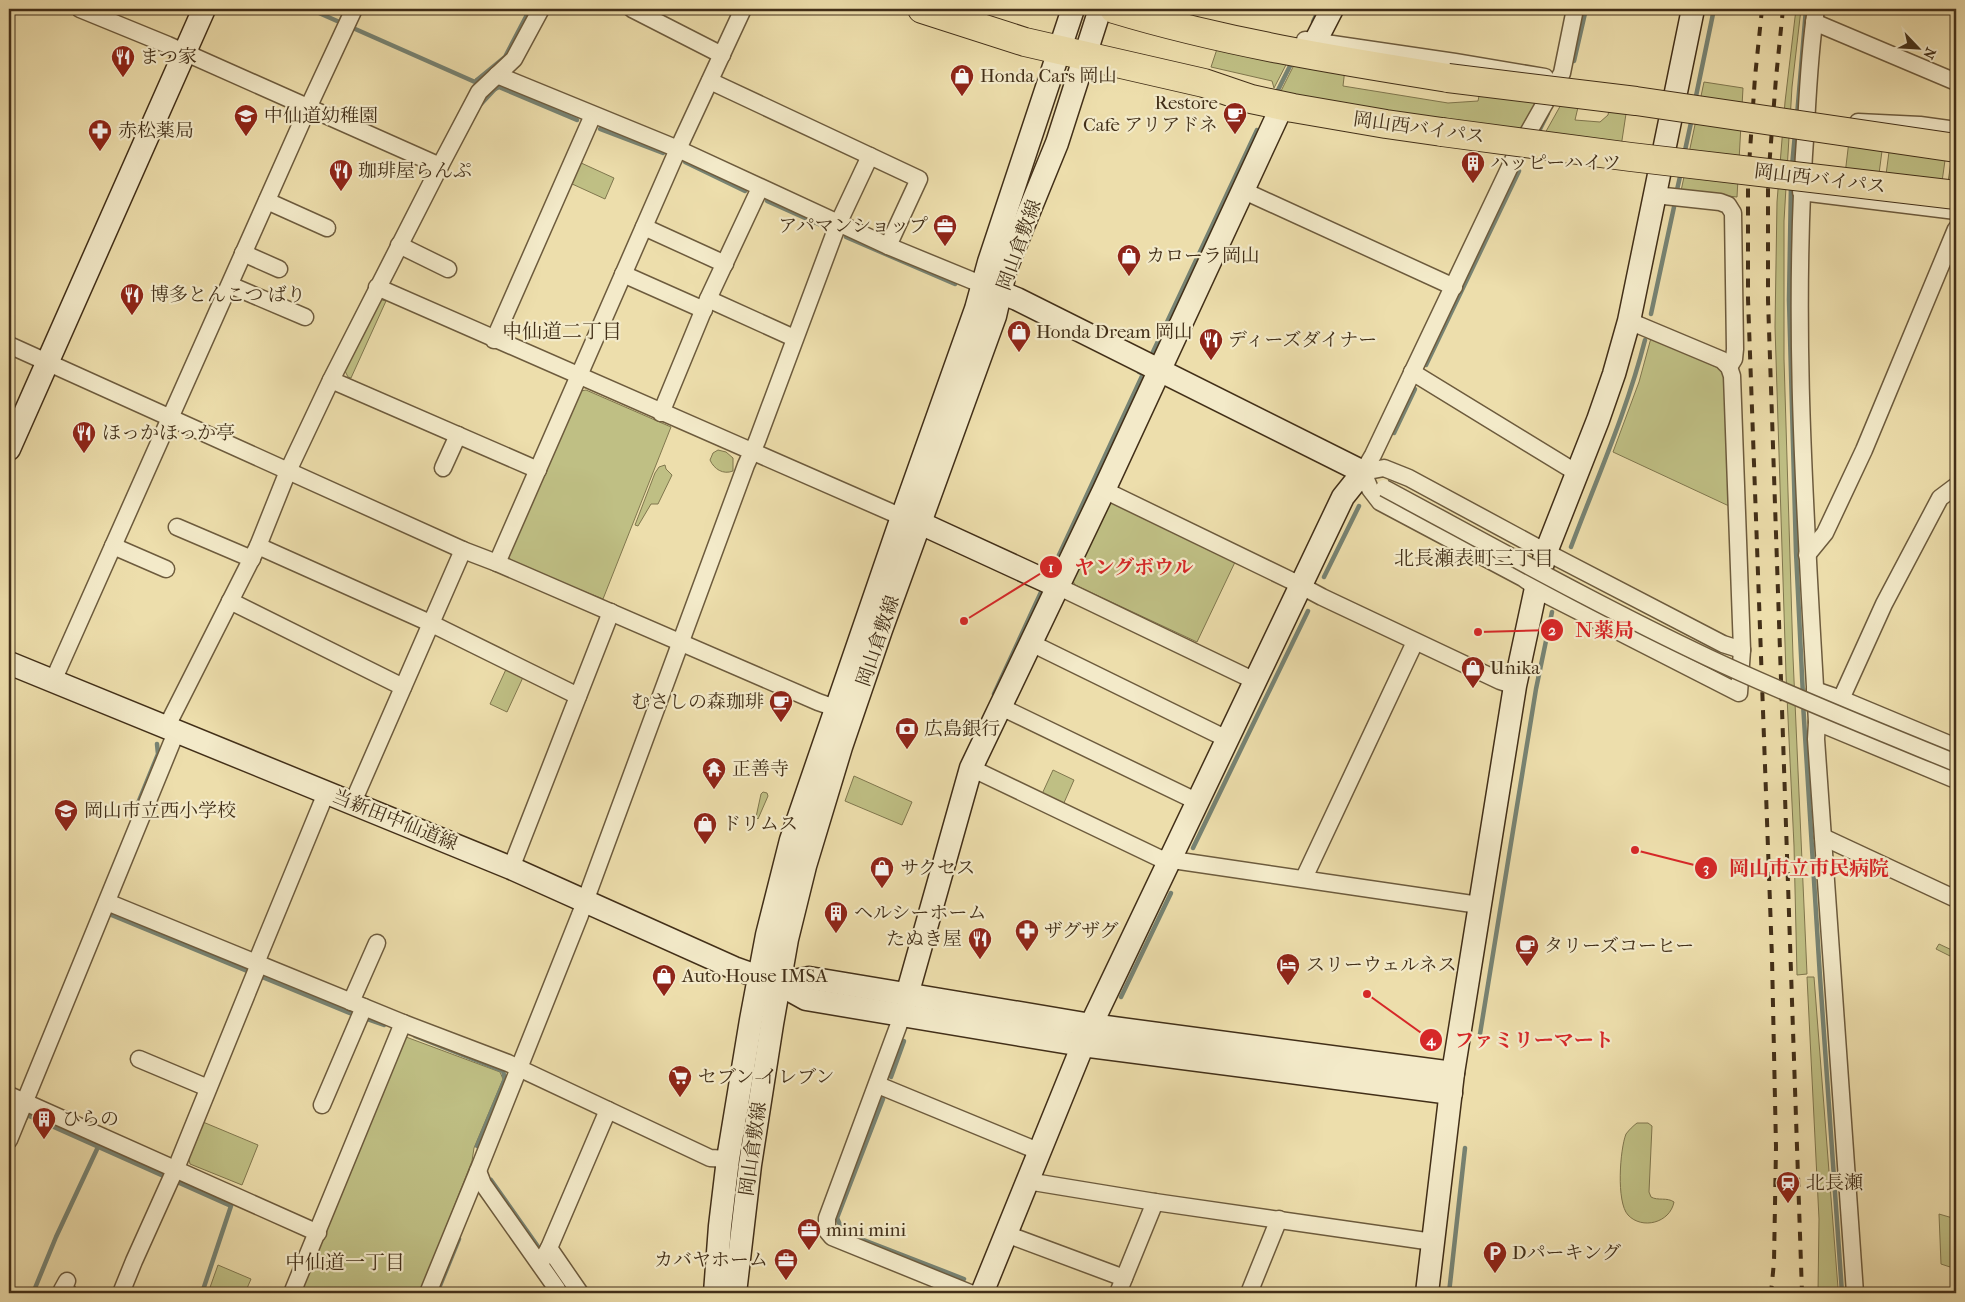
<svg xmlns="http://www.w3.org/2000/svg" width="1965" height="1302" font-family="'IM FELL French Canon','Noto Serif JP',serif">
	<rect width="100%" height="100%" fill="#eddeac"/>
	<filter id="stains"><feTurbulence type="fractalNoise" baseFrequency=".004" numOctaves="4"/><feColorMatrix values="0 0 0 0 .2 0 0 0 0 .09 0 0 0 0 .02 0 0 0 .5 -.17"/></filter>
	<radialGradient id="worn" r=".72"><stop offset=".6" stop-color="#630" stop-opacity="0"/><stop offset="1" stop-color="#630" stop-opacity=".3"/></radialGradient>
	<g fill="#bfbf84" stroke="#80774e" fill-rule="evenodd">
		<polygon points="1796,9 1801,9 1792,87 1784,221 1784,359 1793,657 1807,974 1797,975 1794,846 1786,675 1775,327 1777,202 1785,102"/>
		<polygon points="1218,46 1288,61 1274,88 1272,81 1211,67"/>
		<polygon points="1295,63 1345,69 1343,86 1448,103 1478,101 1479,96 1450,87 1547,83 1510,147 1280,93"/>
		<polygon points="1704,82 1743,88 1737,197 1681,191"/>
		<polygon points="1572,85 1583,86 1575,120 1600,122 1608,115 1609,110 1629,94 1619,160 1535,151"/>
		<path d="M1851,124L1956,134V202L1843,191ZM1885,128L1892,129L1884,190L1877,189ZM1948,139L1954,140L1946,197L1940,196Z"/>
		<polygon points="579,162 614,178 605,199 570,183"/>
		<polygon points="382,300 386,301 351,378 348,377 345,371 377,302"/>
		<polygon points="1651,338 1716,367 1722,371 1725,378 1729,506 1613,452 1639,382"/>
		<polygon points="586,390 671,427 603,599 511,562 508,554 581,391"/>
		<path d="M718,450L726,452L733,458V471C723,475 714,469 710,460L713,453Z"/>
		<polygon points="665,465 666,469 672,475 658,504 651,504 638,526 635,525 655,473 659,467"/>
		<polygon points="1114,501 1236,560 1197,642 1075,585 1071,577 1104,505"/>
		<polygon points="508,665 525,673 507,712 490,704"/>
		<polygon points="1053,770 1074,780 1063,805 1042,794"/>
		<polygon points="854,776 912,802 902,825 845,801"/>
		<polygon points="763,792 767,793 768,796 758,819 756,817 761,794"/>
		<polygon points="1939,944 1956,952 1956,959 1936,949"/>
		<polygon points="1807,977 1814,977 1838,1288 1835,1292 1818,1293 1819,1219"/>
		<polygon points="406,1037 500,1072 503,1079 474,1148 472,1161 420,1293 301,1293"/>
		<polygon points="203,1122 258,1145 242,1185 190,1164 188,1155"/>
		<path d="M1637,1123H1648L1652,1126L1649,1192L1651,1197C1658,1201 1667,1197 1674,1202C1670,1223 1642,1230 1628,1215C1616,1202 1620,1149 1626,1134C1629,1130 1633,1126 1637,1123Z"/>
		<polygon points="1939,1214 1956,1219 1956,1269 1941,1264"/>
		<polygon points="218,1265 251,1279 245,1293 208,1293"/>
	</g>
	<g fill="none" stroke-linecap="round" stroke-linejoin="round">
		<g stroke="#778373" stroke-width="4.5">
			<polyline points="310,9 475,82 477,80 484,83"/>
			<polyline points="1313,22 1319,9"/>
			<polyline points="1574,61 1586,9"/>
			<polyline points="477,80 505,57 530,9"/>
			<polyline points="491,87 495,89 499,87 577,120"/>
			<polyline points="1277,92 1292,62"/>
			<polyline points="1695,101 1714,9"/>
			<polyline points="481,104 495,89"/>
			<polyline points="1797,116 1806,9"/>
			<polyline points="600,129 663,153"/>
			<polyline points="1537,135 1548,113"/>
			<polyline points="1684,155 1692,118"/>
			<polyline points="685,162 745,191"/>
			<polyline points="1792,166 1795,134"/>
			<polyline points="1791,184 1789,300 1796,552 1803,696"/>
			<polyline points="1677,190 1681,172"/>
			<polyline points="767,201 823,226"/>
			<polyline points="846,237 955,284"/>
			<polyline points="1651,314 1674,207"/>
			<polyline points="1153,352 1257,130"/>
			<polyline points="1426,365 1519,171"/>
			<polyline points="1394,433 1415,389"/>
			<path d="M1571,547C1597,478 1627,411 1645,340"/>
			<polyline points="1053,568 1143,374 1139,372"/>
			<polyline points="1324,577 1359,506"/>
			<polyline points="994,694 1042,590 1040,589"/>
			<polyline points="1803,703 1820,977 1842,1293"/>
			<polyline points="136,808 158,754 157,744"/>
			<polyline points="1193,848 1308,611"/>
			<polyline points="109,914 357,1016"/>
			<polyline points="1121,997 1171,893"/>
			<polyline points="364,1018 384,1025"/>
			<polyline points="1480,1034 1536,689 1552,612"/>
			<polyline points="415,1036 503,1071 505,1079 477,1146"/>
			<polyline points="891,1077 904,1041"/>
			<polyline points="883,1099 837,1218 843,1232 964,1279"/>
			<polyline points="26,1118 27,1115 168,1178"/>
			<polyline points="9,1155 14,1143"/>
			<polyline points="491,1180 539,1248"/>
			<polyline points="175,1181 231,1206 202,1293"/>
			<polyline points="33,1293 56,1237 98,1147"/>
			<polyline points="437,1293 459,1239"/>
			<polyline points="1449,1293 1465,1148"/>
		</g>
		<g stroke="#6d5b3d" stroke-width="19">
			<g id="street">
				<polyline points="80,9 168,45 440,166"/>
				<polyline points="632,9 722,55"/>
				<path d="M1816,9C1810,47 1808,87 1806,125C1791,324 1806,523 1817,722L1816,739L1855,1293"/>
				<polyline points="1814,22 1956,82"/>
				<polyline points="1305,40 1455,62 1545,77"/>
				<polyline points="497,75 678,149 888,246 983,285"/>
				<polyline points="710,81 919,179 888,246"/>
				<polyline points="1858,122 1920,125 1956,130"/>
				<polyline points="1242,190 1454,287"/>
				<polyline points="1801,192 1956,211"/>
				<polyline points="1655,195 1720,202 1728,205 1733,213 1735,349 1734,359 1729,367"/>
				<polyline points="267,201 327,228"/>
				<polyline points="644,227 725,264"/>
				<polyline points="399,245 448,269"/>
				<polyline points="243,253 279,269"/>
				<polyline points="623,274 704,310"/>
				<polyline points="230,285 305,317"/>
				<polyline points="377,287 902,517"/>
				<polyline points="708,299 794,338"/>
				<polyline points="494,340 593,115"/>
				<polyline points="9,345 463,550 497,563 818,702 847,712"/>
				<polyline points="1412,372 1577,473"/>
				<polyline points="331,380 538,470"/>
				<polyline points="661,413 708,299 760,188"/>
				<polyline points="443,468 458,435"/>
				<polyline points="1363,472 1370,489 1380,502 1523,578 1547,595 1739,693 1742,650 1732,376 1729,367 1722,360 1629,321"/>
				<polyline points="1363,472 1373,455 1516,154 1562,73 1575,9"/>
				<polyline points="1363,472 1384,468 1409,478 1546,552 1723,644 1742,650"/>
				<polyline points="1104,490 1292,581 1322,597 1500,681 1515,686"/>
				<polyline points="177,527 252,559"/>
				<polyline points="113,546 166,569"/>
				<polyline points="258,546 430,623 578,696"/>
				<polyline points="1807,555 1825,533 1864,450 1956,229"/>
				<polyline points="497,563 678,149 743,9"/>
				<polyline points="1057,586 1255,681"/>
				<polyline points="230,601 403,687"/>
				<polyline points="1031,643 1227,739"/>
				<polyline points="53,681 308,108 354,9"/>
				<polyline points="1815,690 1841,699 1956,747"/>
				<polyline points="1841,699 1884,604 1940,498 1956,486"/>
				<polyline points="1001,707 1198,802"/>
				<polyline points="1817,722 1956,780"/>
				<polyline points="167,726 258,546 288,471 331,380 440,166 479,92 514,59 541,9"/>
				<polyline points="971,768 1159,858 1479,905"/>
				<polyline points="353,802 463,550"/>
				<polyline points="1823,837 1956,899"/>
				<polyline points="511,868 611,612"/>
				<polyline points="1304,878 1415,642"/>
				<polyline points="107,902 403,1023 508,1063 710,1158 728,1159"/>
				<polyline points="256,963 326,793"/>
				<polyline points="351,1002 377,943"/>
				<polyline points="902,1016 827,1218 827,1231 832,1237 970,1293"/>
				<polyline points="139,1059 208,1088"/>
				<polyline points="878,1085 1038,1151"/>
				<polyline points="9,1095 318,1233"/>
				<polyline points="322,1105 364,1007"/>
				<polyline points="9,1140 177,730"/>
				<polyline points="478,1171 483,1184 557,1289 556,1293"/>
				<polyline points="1027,1181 1155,1202 1433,1242"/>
				<polyline points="1006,1234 1124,1278"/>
				<polyline points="549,1248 580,1293"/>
				<polyline points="540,1264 549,1248 608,1110"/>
				<polyline points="67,1281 62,1290 69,1293"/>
				<polyline points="121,1293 134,1261 179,1161 259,964"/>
				<polyline points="292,1293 403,1023"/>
				<polyline points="428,1293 478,1171 580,915 746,465 757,441 838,224 870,156"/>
				<polyline points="1118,1293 1155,1202"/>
				<polyline points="1249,1293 1279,1219"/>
			</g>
		</g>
		<g stroke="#422f18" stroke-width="25">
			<g id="secondary">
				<polyline points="1315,42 1332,9"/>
				<polyline points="9,449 204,9"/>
				<polyline points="920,523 1057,586"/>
				<polyline points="9,663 511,868 734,968 779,984 806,999 1082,1045 1451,1093"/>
				<polyline points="779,984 809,978 1091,1025 1453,1073"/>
				<polyline points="907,995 971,768 1104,490 1277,117"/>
				<polyline points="715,1293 720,1226 728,1159 751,1020 767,935 791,840 902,517 976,309 989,262 1073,9"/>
				<polyline points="735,1293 750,1165 772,1024 787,939 805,866 841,747 881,630 995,316 1006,268 1057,143 1100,9"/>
				<polyline points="982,1293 1091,1025 1343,497 1363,472 1017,299 987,287"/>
				<polyline points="1427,1293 1453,1073 1515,686 1536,588 1546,552 1598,420 1614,374 1629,321 1693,9"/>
			</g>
		</g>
		<g stroke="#422f18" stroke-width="30">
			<g id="highway">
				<polyline points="922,9 1025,42 1204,83 1251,99 1293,108 1386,124 1442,132"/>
				<path d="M1114,9C1223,42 1335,60 1448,78"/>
			</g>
		</g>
		<use href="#street" stroke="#f3eac9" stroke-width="16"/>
		<use href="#secondary" stroke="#f3eac9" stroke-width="22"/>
		<use href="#highway" stroke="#eddeac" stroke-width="28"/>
		<g stroke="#422f18" stroke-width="4" stroke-dasharray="9 9" stroke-linecap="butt">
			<polyline points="1762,9 1755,77 1748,180 1748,299 1772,958 1776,1147 1774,1262 1771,1293"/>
			<polyline points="1783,9 1776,78 1768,181 1768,300 1802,1293"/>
		</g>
		<g stroke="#6d5b3d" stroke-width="19" stroke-linecap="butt">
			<path id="street-bridge" d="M1384,488C1492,546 1599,606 1709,658C1790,696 1873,729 1956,763"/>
		</g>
		<g stroke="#422f18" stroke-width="30" stroke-linecap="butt">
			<g id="highway-bridge">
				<polyline points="1448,78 1636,101 1956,148"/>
				<polyline points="1442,132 1631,157 1956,195"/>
			</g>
		</g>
		<use href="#street-bridge" stroke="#f3eac9" stroke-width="16"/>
		<use href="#highway-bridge" stroke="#eddeac" stroke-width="28"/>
	</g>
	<defs>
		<g id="restaurant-pin" transform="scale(1.25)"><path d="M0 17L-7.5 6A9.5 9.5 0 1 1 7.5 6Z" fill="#8f2418" stroke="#f3eac9"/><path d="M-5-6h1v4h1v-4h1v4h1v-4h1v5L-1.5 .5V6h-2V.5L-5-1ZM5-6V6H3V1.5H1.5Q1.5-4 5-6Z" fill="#fff"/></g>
		<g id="shop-pin" transform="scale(1.25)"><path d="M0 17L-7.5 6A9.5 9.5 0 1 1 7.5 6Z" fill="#8f2418" stroke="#f3eac9"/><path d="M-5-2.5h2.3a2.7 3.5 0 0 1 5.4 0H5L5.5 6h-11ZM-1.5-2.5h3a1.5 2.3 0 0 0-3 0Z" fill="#fff"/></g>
		<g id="cafe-pin" transform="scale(1.25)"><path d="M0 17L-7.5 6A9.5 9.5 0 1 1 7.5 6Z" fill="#8f2418" stroke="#f3eac9"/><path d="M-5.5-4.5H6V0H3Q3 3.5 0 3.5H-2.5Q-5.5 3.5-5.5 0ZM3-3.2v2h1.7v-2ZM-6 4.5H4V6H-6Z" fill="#fff"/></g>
		<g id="school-pin" transform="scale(1.25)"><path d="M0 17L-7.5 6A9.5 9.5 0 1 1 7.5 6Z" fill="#8f2418" stroke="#f3eac9"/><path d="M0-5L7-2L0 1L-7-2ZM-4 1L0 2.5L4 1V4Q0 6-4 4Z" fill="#fff"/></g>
		<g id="pharmacy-pin" transform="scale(1.25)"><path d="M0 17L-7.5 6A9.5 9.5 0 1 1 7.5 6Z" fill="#8f2418" stroke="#f3eac9"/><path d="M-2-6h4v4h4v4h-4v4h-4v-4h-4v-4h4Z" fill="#fff"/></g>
		<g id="building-pin" transform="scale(1.25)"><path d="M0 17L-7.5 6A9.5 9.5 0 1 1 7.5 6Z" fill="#8f2418" stroke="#f3eac9"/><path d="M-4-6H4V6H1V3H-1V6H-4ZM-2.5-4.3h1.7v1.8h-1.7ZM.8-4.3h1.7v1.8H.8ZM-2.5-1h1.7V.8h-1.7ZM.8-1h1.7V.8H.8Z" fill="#fff"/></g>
		<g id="office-pin" transform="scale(1.25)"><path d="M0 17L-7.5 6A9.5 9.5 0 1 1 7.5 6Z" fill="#8f2418" stroke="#f3eac9"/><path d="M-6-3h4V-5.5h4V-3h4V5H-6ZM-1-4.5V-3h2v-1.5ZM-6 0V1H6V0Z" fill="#fff"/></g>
		<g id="bank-pin" transform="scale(1.25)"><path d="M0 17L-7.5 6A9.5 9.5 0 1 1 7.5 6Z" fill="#8f2418" stroke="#f3eac9"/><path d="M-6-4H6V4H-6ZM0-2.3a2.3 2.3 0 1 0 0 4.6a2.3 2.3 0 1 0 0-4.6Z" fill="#fff"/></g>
		<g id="temple-pin" transform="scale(1.25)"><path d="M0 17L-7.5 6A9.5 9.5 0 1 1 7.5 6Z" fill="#8f2418" stroke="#f3eac9"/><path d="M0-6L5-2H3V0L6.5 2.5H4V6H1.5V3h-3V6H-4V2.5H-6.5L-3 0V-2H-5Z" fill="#fff"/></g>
		<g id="hotel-pin" transform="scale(1.25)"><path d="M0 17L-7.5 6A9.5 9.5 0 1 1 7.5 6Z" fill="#8f2418" stroke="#f3eac9"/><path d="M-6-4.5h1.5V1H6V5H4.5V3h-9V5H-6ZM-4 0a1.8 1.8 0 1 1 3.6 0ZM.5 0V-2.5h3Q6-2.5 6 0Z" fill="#fff"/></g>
		<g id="supermarket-pin" transform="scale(1.25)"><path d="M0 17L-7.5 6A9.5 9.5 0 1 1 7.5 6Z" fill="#8f2418" stroke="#f3eac9"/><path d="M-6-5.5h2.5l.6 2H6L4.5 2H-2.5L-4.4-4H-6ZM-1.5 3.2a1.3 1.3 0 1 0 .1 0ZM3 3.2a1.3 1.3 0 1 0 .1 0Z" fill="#fff"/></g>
		<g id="station-pin" transform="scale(1.25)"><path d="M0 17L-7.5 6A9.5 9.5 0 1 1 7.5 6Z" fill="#8f2418" stroke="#f3eac9"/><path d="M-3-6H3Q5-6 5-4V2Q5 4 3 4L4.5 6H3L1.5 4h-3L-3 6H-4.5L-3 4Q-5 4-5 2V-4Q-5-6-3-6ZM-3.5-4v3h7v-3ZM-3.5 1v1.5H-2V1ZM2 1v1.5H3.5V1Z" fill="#fff"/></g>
		<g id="parking-pin" transform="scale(1.25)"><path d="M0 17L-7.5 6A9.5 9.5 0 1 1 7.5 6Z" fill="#8f2418" stroke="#f3eac9"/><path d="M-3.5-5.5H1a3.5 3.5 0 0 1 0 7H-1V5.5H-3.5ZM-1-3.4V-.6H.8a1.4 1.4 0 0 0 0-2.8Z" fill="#fff"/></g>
	</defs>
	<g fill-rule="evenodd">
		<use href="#restaurant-pin" x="123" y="57"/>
		<use href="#shop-pin" x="962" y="76"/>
		<use href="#cafe-pin" x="1235" y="114"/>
		<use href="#school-pin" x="246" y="116"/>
		<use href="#pharmacy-pin" x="100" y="131"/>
		<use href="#building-pin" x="1473" y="163"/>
		<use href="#restaurant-pin" x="341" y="171"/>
		<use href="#office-pin" x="945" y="226"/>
		<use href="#shop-pin" x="1129" y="256"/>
		<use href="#restaurant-pin" x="132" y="295"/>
		<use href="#shop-pin" x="1019" y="332"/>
		<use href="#restaurant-pin" x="1211" y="340"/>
		<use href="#restaurant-pin" x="84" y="433"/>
		<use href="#shop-pin" x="1473" y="668"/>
		<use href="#cafe-pin" x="781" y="702"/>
		<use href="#bank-pin" x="907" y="729"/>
		<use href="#temple-pin" x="714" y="769"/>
		<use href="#school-pin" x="66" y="811"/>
		<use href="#shop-pin" x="705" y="824"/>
		<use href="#shop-pin" x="882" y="868"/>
		<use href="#building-pin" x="836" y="913"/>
		<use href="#pharmacy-pin" x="1027" y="931"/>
		<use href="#restaurant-pin" x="980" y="939"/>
		<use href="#cafe-pin" x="1527" y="946"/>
		<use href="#hotel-pin" x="1288" y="965"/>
		<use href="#shop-pin" x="664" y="976"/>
		<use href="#supermarket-pin" x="680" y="1077"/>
		<use href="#building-pin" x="44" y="1119"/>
		<use href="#station-pin" x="1788" y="1183"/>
		<use href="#office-pin" x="809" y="1230"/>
		<use href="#parking-pin" x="1495" y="1253"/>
		<use href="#office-pin" x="786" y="1260"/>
	</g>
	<g text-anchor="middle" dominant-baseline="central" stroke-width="4.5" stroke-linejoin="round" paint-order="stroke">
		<g font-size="19" fill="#422f18" stroke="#f3eac9" text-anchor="start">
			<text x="140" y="57">まつ家</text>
			<text x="980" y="76">Honda Cars 岡山</text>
			<text x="1218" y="103" text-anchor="end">Restore<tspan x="1218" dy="22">Cafe アリアドネ</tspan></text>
			<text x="264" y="116">中仙道幼稚園</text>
			<text x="118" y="131">赤松薬局</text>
			<text x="1490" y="163">ハッピーハイツ</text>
			<text x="358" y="171">珈琲屋らんぷ</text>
			<text x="928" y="226" text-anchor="end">アパマンショップ</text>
			<text x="1146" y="256">カローラ岡山</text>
			<text x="150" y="295">博多とんこつ ばり</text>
			<text x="1036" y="332">Honda Dream 岡山</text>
			<text x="1228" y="340">ディーズダイナー</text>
			<text x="102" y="433">ほっかほっか亭</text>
			<text x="1490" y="668">Unika</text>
			<text x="764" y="702" text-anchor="end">むさしの森珈琲</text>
			<text x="924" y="729">広島銀行</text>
			<text x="732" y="769">正善寺</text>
			<text x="84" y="811">岡山市立西小学校</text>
			<text x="722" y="824">ドリムス</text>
			<text x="900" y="868">サクセス</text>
			<text x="854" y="913">ヘルシーホーム</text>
			<text x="1044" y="931">ザグザグ</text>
			<text x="962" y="939" text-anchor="end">たぬき屋</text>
			<text x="1544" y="946">タリーズコーヒー</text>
			<text x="1306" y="965">スリーウェルネス</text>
			<text x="682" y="976">Auto House IMSA</text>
			<text x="698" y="1077">セブン-イレブン</text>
			<text x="62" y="1119">ひらの</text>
			<text x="1806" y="1183">北長瀬</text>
			<text x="826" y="1230">mini mini</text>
			<text x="1512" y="1253">Dパーキング</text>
			<text x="768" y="1260" text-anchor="end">カバヤホーム</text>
		</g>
		<g font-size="19" fill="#422f18" stroke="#f3eac9">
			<text transform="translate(1419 128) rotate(8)">岡山西バイパス</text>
			<text transform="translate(1820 179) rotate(7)">岡山西バイパス</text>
			<text transform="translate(1019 245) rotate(-70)">岡山倉敷線</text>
			<text transform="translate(878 641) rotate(-71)">岡山倉敷線</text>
			<text transform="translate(395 820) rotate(22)">当新田中仙道線</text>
			<text transform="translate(753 1149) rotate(-82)">岡山倉敷線</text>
		</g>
		<g font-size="20" fill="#422f18" stroke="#f3eac9">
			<text x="562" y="331">中仙道二丁目</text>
			<text x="1474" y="558">北長瀬表町三丁目</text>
			<text x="345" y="1262">中仙道一丁目</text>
		</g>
	</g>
	<path fill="none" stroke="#d62828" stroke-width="2" d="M964 621L1051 567M1478 632L1552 630M1635 850L1706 868M1367 994L1431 1040"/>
	<g fill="#d62828" stroke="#f3eac9" stroke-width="2">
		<circle cx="964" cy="621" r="5"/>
		<circle cx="1478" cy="632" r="5"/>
		<circle cx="1635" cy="850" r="5"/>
		<circle cx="1367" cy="994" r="5"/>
		<circle cx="1051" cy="567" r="12"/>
		<circle cx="1552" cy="630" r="12"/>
		<circle cx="1706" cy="868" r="12"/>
		<circle cx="1431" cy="1040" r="12"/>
	</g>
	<g font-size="15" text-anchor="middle" font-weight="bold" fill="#fff">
		<text x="1051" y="572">1</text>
		<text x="1552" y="635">2</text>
		<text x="1706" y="873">3</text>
		<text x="1431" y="1045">4</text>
	</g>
	<g font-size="20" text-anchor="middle" font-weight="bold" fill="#d62828" stroke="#f3eac9" stroke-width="4.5" stroke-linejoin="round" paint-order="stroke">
		<text x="1134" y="574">ヤングボウル</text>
		<text x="1604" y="637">Ｎ薬局</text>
		<text x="1809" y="875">岡山市立市民病院</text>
		<text x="1534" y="1047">ファミリーマート</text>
	</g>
	<rect width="1965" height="1302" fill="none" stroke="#eddeac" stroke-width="30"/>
	<rect x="10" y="10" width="1945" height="1282" fill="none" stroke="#422f18" stroke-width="2.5"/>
	<rect x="15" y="15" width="1935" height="1272" fill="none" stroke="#422f18"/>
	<g transform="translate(1918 48) rotate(115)" stroke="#f3eac9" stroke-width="4" paint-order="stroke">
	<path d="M0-4L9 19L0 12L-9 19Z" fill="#422f18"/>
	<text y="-8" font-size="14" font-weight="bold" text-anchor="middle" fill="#422f18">N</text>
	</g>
	<rect width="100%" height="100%" filter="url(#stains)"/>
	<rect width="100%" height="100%" fill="url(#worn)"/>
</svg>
